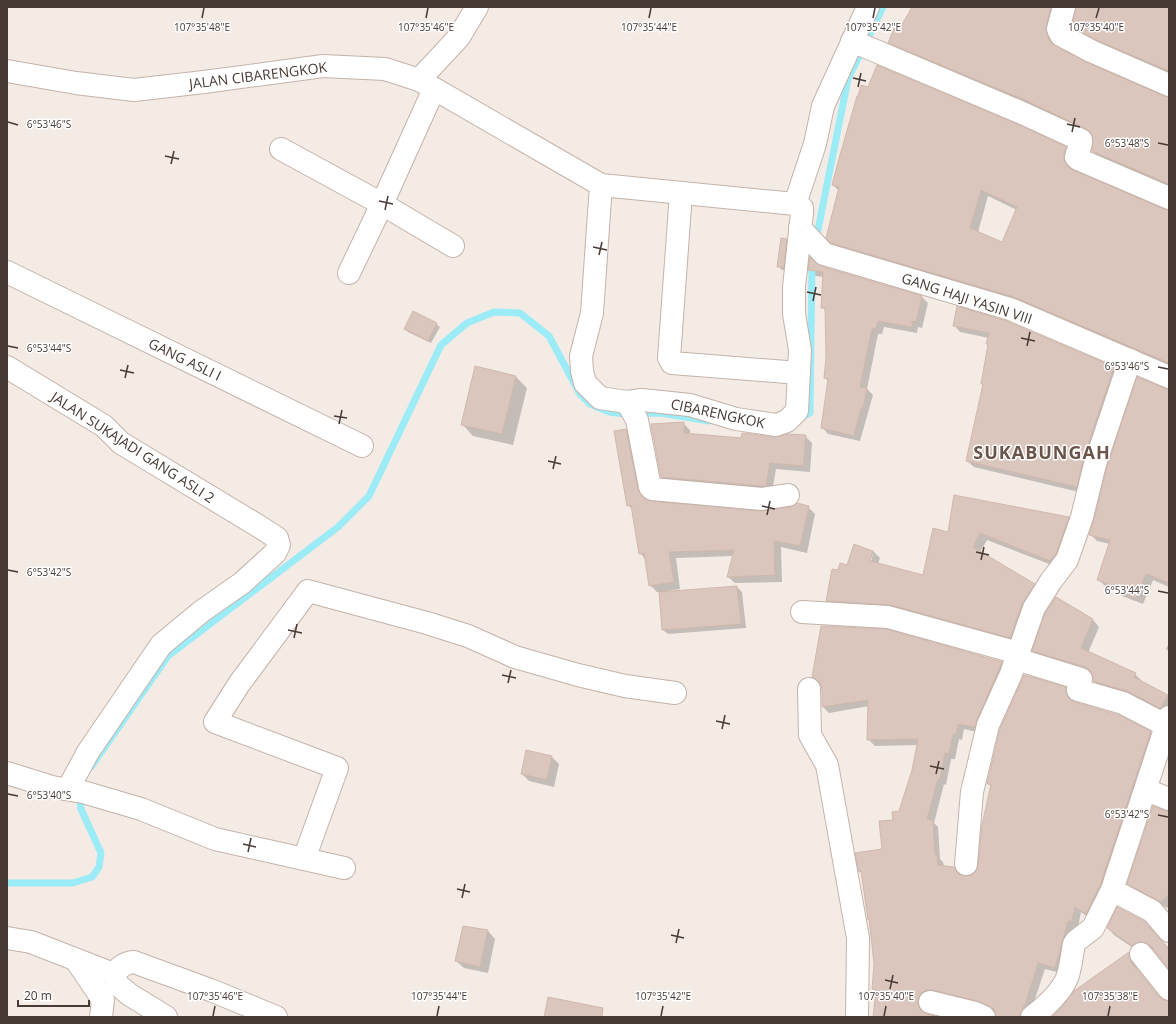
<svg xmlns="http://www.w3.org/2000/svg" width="1176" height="1024" font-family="'Open Sans',sans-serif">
	<rect width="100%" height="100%" fill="#f4ebe5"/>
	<g fill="#0003" fill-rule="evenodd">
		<polygon points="913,7 1061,7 1052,34 1053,42 1056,48 1086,63 1169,98 1169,188 1100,158 1093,151 1094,139 1093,135 1033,107 897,49 890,43 900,32"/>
		<polygon points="1077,7 1169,7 1169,75 1104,46 1080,33 1073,26"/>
		<path d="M1066,148L1073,155L1070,161L1071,168L1073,171L1169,211V367L839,250L827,237L839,191L833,185ZM988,196L1017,210L1003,243L978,232Z"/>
		<polygon points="786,240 790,244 787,270 782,270 778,266"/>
		<polygon points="820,267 922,297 928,303 922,328 918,327 917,333 884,327 882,334 878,334 867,389 873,395 860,441 828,434 822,427 828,381 825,378 827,358 826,311 822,307 824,277 816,276 809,270"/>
		<polygon points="1005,322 1114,368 1120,374 1083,493 974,467 967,461 984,385 982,384 989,345 987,343 989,338 960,332 954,325"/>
		<polygon points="436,324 440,327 431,343 408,332 405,329"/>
		<polygon points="476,367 516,377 527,388 513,445 473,436 462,424"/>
		<polygon points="1169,398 1169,587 1153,580 1143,604 1122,596 1115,590 1105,586 1098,579 1110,544 1097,541 1090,534"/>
		<polygon points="683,423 690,430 690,435 742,439 805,436 812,443 810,472 776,469 772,492 668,483 662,477"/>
		<polygon points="626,430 633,437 644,497 646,500 650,502 761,512 808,507 815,514 807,553 781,547 782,582 735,583 728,577 733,556 676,558 680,589 668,591 668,592 737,587 742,592 746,628 668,634 663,630 660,592 657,592 650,585 646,560 640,553 633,510 628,505"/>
		<path d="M1068,518L1075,525L1057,567L987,540L980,552L1034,584L1041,591L1017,644L834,607L827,601L839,571L848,566L855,546L873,551L880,558L878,564L923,576L949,533ZM871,554H873L870,566H868Z"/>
		<polygon points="1093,620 1099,627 1088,653 1135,674 1142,681 1141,682 1167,696 1169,698 1169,711 1167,714 1101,688 1094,681 1094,675 1092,673 1040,657 1033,651"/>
		<polygon points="1169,643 1169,652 1166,649"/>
		<polygon points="1002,662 1008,669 981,733 964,729 962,740 959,739 955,759 951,759 946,785 944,784 934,823 938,827 940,859 943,862 944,867 954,868 961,876 972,876 977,872 991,787 988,783 1065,688 1072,695 1073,702 1150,732 1156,739 1092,920 1081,912 1078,927 1074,927 1061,973 1045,969 1030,1014 1028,1017 997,1017 996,1011 985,1007 924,1006 925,1014 934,1017 874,1017 877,992 873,989 875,964 870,921 869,919 862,873 860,871 883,850 894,820 900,812 913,770 918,745 875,746 868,739 869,706 829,713 823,707 821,684 813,677"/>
		<polygon points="527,751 552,757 559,764 554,787 529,781 522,774"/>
		<polygon points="1169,814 1169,906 1167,908 1135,890 1128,884"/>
		<polygon points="1108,928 1161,941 1165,944 1169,948 1169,967 1153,949 1146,948 1139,952 1114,935"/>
		<polygon points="488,931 495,939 488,973 464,968 456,961"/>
		<polygon points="1129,954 1135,960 1135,963 1137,969 1162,1000 1169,1002 1169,1017 1052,1017"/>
	</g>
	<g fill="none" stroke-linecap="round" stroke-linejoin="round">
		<g stroke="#9cecf7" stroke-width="7">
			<polyline points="799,419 810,413 812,260 848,79 883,7"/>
			<polyline points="91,767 168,656 338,527 369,496 441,345 467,323 494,312 520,313 549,336 580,394 590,404 609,412 624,414 661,413 709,421"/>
			<polyline points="7,883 73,883 92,877 99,867 101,853 81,809 79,795"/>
		</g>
	</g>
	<g fill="#dac6bd" stroke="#d2b8ac" fill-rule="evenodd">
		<polygon points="912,7 1051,7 1046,26 1047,35 1050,41 1055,46 1086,62 1164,96 1169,97 1169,184 1092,151 1093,139 1091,133 1086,129 1025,100 888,43 894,28 899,30"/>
		<polygon points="1076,7 1169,7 1169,71 1096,40 1072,27"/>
		<path d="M877,65L1015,123L1066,147L1064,154V160L1067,166L1073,170L1164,209L1169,210V363L1014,297L831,243L826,238L839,187L832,185L838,162L857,96H858L861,85L868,87ZM981,190L1017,207L1002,242L970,228Z"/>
		<polygon points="781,238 787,239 784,267 777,267"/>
		<polygon points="810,257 820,266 922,296 916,322 912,321 912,327 878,321 876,329 872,328 860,387 867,388 863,409 861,408 854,436 821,428 828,379 824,378 826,358 825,308 821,308 823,272 808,270"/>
		<polygon points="957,306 1006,321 1114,367 1083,460 1077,487 966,461 983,384 981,384 988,344 986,344 989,333 953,326"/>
		<polygon points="413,311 437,323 428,341 404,329"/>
		<polygon points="475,366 516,376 502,434 461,425"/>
		<polygon points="1137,377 1164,388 1169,389 1169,583 1146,574 1136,598 1114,590 1115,587 1097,580 1110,540 1089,535 1094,520 1107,467"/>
		<polygon points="684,422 684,433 741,438 742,433 774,437 789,434 806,435 803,466 770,463 766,486 762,486 661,477 651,424"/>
		<polygon points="626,429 638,489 644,498 651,501 761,511 790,507 797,503 809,506 800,546 774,541 775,575 727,577 734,550 669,552 674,582 649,586 644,553 639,554 631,505 627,506 614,431"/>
		<polygon points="954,495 1069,517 1056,554 1050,561 980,533 973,547 1035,584 1022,604 1010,638 891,605 826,601 832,569 838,570 840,563 847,565 854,544 873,551 870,561 923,575 933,528 948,532"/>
		<polygon points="737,586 741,624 662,630 659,592"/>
		<polygon points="1056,597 1093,619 1081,648 1136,673 1134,677 1168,695 1161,707 1160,708 1127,691 1093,681 1093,676 1090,671 1085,667 1032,651 1045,613"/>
		<polygon points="821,626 886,629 1002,662 977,720 975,727 958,724 956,734 953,734 949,754 945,753 940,779 938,779 927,819 933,820 935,855 937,855 938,865 954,867 959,874 965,876 972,875 976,871 978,865 982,825 991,784 987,784 1000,729 1024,675 1066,687 1066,693 1069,698 1074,702 1118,715 1151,731 1100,885 1086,914 1075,907 1072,921 1068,921 1055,968 1038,963 1026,1002 1019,1017 996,1017 994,1009 980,1002 933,990 927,990 921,993 918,999 918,1005 922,1011 927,1014 939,1017 873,1017 876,990 872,989 874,964 869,919 868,920 861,871 859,872 855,853 882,849 879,821 893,820 892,812 899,811 912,770 918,739 867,740 868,700 822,707 822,689 820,683 815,678 812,677"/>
		<polygon points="526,750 552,756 547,780 521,774"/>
		<polygon points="1153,806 1169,812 1169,894 1161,902 1127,884"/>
		<polygon points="1117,907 1144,921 1161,940 1169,950 1169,969 1151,946 1146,943 1139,942 1132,946 1107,928"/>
		<polygon points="463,926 488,930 480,967 455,961"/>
		<polygon points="1129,952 1129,956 1131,962 1159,997 1164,1000 1169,1001 1169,1017 1052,1017 1062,1007 1074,991"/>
		<polygon points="548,997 603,1008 602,1017 544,1017"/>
	</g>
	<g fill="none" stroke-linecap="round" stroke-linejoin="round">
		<g stroke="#c3b3aa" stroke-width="24">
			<g id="minor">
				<polyline points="1064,7 1058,29 1061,35 1091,51 1169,85"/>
				<path d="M852,41L1020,112L1081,140C1082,146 1077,151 1076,157L1078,159L1169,198"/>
				<polyline points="7,71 76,83 134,90 204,82 323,66 385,69 419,80 601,185 795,204 802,208 802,213 794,287 794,314 800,350 797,411 787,421 776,425 736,419 690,405 642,400 627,402 600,398 585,383 582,371 581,356 592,313 601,185"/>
				<polyline points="419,80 459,37 477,7"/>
				<polyline points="281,149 382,204 453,246"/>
				<polyline points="681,193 669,358 672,363 799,373"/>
				<polyline points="795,204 815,144 823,106 868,7"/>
				<polyline points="800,228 824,254 1010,309 1169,377"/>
				<polyline points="7,272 362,446"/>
				<polyline points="349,273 382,204 434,89"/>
				<polyline points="7,367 104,426 121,443 260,527 277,538 279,545 275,553 242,583 202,611 161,645 88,752 68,789"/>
				<polyline points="627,402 637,420 650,487 652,489 762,499 788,495"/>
				<polyline points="802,612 888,617 1018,653"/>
				<polyline points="1016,659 1081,679 1078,690 1123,703 1169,727"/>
				<polyline points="809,689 810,735 827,765 858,938 857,1017"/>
				<polyline points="1169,717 1112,890 1152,911 1169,931"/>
				<polyline points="7,773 52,787 83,792 141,809 215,839 344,868"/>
				<polyline points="1146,790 1169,799"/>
				<polyline points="304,859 337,768 215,722 239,684 308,591 427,623 468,636 515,657 578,675 625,686 675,693"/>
				<polyline points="966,864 972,792 988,725 1011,674 1034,608 1051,581 1067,560 1082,517 1095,464 1130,360"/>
				<path d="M7,938L31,942L113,974C119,968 125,962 134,962L213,991L276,1017"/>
				<polyline points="1141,954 1169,989"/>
				<polyline points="76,960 103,1000 101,1017"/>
				<polyline points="113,974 118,985 130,995 166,1017"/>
				<polyline points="930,1002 975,1013 984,1017"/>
				<path d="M1032,1017C1044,1008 1064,990 1068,975C1071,965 1072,954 1074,944L1076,941L1093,928L1112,890"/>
			</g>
		</g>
		<use href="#minor" stroke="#fff" stroke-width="22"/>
	</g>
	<path fill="none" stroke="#473a34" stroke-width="1.5" d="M202,18L204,8M426,18L428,8M649,18L651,8M873,18L875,8M1096,18L1099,8M853,78L866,81M858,87L861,73M8,122L18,125M1067,124L1080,127M1072,132L1075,118M1158,143L1168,145M165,156L179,159M171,164L174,151M379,201L393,204M385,210L388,196M593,247L607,250M599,255L602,242M807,292L821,295M813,301L816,287M1021,338L1035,341M8,346L18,348M1027,346L1030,332M1158,367L1168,369M120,370L134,373M125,378L128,365M334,416L347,418M339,424L342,410M548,461L561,464M553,469L556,456M762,506L775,509M767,515L770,501M976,552L989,555M981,560L984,547M8,570L18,572M1158,591L1168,593M288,630L302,633M294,638L297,624M502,675L516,678M508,683L511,670M716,721L730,724M722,729L725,715M930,766L944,769M936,774L939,761M8,794L18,796M1158,815L1168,817M243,844L256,847M248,852L251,838M457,889L470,892M462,898L465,884M671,935L684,938M676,943L679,929M885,980L898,983M890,989L893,975M213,1016L215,1006M437,1016L439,1006M661,1016L663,1006M884,1016L886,1006M1108,1016L1110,1006"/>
	<g text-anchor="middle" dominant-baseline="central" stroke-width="3" stroke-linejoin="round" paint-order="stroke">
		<g font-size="14" fill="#473a34" stroke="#fff">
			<text transform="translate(258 75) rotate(-7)">JALAN CIBARENGKOK</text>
			<text transform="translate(967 298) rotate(18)">GANG HAJI YASIN VIII</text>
			<text transform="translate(185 359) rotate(26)">GANG ASLI I</text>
			<text transform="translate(718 413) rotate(12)">CIBARENGKOK</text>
			<text transform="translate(133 447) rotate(33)">JALAN SUKAJADI GANG ASLI 2</text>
		</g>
		<g font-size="18" font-weight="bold" letter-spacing="1" fill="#6b544a" stroke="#fff">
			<text x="1042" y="452">SUKABUNGAH</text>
		</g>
	</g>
	<g font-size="10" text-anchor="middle" fill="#473a34" stroke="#fff" stroke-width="3" stroke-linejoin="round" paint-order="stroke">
		<text x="202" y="31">107°35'48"E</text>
		<text x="426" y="31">107°35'46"E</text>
		<text x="649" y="31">107°35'44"E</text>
		<text x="873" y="31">107°35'42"E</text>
		<text x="1096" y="31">107°35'40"E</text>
		<text x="49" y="128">6°53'46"S</text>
		<text x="1127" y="147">6°53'48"S</text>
		<text x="49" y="352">6°53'44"S</text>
		<text x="1127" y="370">6°53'46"S</text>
		<text x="49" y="576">6°53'42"S</text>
		<text x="1127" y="594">6°53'44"S</text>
		<text x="49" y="799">6°53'40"S</text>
		<text x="1127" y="818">6°53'42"S</text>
		<text x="215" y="1000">107°35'46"E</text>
		<text x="439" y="1000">107°35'44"E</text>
		<text x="663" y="1000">107°35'42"E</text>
		<text x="886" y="1000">107°35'40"E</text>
		<text x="1110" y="1000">107°35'38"E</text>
	</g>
	<rect width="1176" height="1024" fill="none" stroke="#473a34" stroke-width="16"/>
	<path d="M18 1000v6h71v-6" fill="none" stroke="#473a34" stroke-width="2"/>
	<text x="24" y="1000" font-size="12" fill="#473a34" stroke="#ffffff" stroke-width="3" paint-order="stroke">20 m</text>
</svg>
